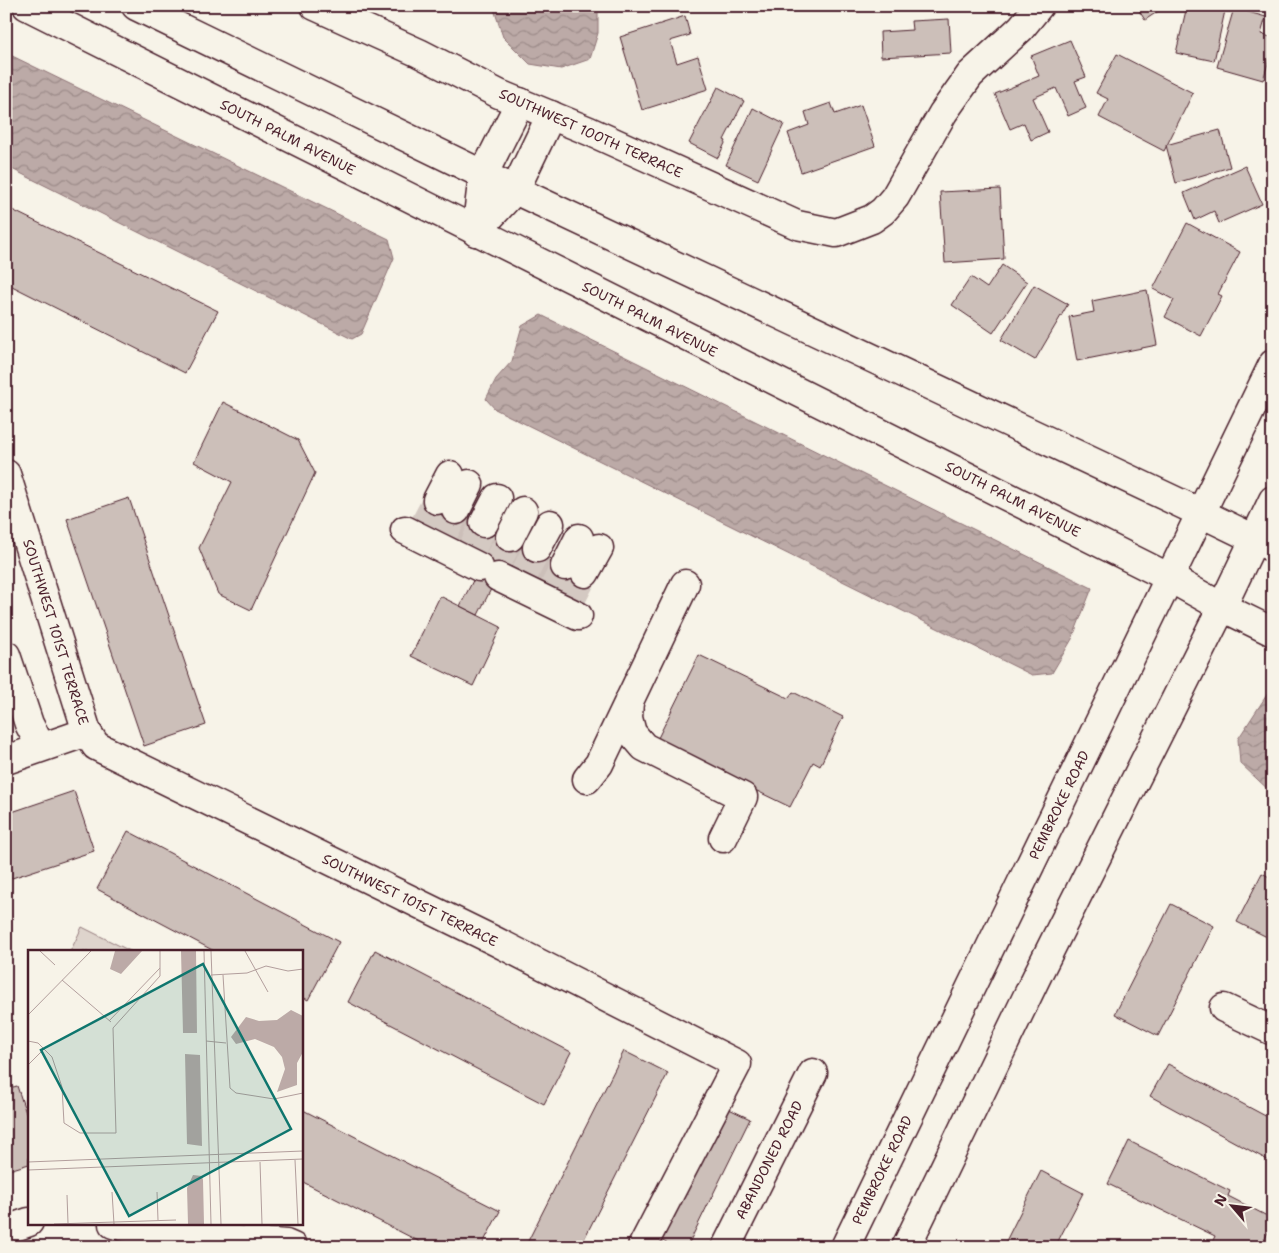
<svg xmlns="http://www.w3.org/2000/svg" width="1279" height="1253" font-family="'Shantell Sans',sans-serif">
	<defs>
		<pattern id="water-waves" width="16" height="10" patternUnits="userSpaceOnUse" patternTransform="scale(1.25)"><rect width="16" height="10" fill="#bcaaa7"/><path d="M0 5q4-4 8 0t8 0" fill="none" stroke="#9b8a88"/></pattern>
	</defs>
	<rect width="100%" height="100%" fill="#f7f3e8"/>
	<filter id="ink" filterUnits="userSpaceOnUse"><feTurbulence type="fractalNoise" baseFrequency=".02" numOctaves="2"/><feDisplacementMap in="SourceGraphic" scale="10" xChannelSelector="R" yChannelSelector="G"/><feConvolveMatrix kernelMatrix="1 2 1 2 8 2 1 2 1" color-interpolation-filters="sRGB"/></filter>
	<g filter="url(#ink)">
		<polygon fill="#ded4cc" stroke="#947a7c" points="82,927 132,952 70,952"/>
		<g fill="url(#water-waves)" stroke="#8e7275">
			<polygon points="493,6 598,6 598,33 590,59 561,69 530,64 503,37"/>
			<polygon points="6,53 389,239 394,258 361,334 352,339 6,166"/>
			<polygon points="541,315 1092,588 1072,639 1052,673 1032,675 495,409 486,399 496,379 512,361 522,326"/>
			<polygon points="1272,687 1273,687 1273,794 1240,763 1238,739"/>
		</g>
		<g fill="#ccbfb9" stroke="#4a1f2b">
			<polygon points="914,6 945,6 945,10"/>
			<polygon points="1136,6 1166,6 1145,20"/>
			<polygon points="1187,6 1226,6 1214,61 1176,53"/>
			<polygon points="1234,8 1266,17 1261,34 1273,38 1273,47 1263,80 1217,67"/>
			<polygon points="685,16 690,35 670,41 677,63 698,56 708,89 642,110 620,37"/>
			<polygon points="949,19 951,53 881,57 880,32 912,30 911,21"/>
			<polygon points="1070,40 1086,77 1075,81 1086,108 1068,116 1056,88 1033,98 1048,132 1031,140 1024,123 1010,129 995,94 1039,76 1031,56"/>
			<polygon points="1117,54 1193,93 1164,151 1099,117 1108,99 1096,93"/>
			<polygon points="718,87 744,101 724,140 726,141 718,158 689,143"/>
			<polygon points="831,103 835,114 861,105 875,146 801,172 788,133 809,125 805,112"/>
			<polygon points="753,108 784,124 758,180 726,165"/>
			<polygon points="1220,130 1230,167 1176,183 1166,145"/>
			<polygon points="1245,166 1262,204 1219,223 1214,211 1195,220 1184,193"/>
			<polygon points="1000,189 1004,259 945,263 940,192"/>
			<polygon points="6,207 218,311 185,373 6,283"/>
			<polygon points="1187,223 1240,252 1218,294 1222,296 1201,336 1165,317 1174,300 1153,289"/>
			<polygon points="1002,265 1027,282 993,333 952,305 971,277 987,288"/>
			<polygon points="1034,285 1068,304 1035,360 1001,340"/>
			<polygon points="1147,290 1157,345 1077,361 1069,317 1094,312 1092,301"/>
			<polygon points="223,402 298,440 315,473 251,610 218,594 199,548 232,482 194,462"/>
			<polygon points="129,498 206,725 144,746 67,519"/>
			<polygon points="431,499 588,577 576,602 504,563 478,615 460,606 485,557 419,524"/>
			<polygon points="440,596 501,627 473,686 411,656"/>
			<polygon points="699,655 788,698 793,692 843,717 820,766 813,762 790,807 656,742"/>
			<polygon points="74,791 94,851 6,880 6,814"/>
			<polygon points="128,831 339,942 308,1000 301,996 301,952 216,952 97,889"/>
			<polygon points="1262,873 1273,879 1273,940 1237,922"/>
			<polygon points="1171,904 1214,926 1158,1036 1115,1014"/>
			<polygon points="375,950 571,1052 544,1104 348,1002"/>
			<polygon points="624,1051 668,1073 580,1247 529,1247 526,1245"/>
			<polygon points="1168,1064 1273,1120 1273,1163 1150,1096"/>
			<polygon points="17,1086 29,1122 29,1164 6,1171 6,1089"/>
			<polygon points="725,1107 750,1119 687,1247 674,1247 659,1239"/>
			<polygon points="301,1109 500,1211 481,1247 430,1247 301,1181"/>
			<polygon points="1129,1141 1230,1191 1228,1196 1273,1219 1273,1222 1261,1247 1210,1247 1215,1236 1108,1184"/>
			<polygon points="1041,1171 1083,1193 1055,1247 1003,1247"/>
		</g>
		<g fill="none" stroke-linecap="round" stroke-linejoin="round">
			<g stroke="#d4c9c2" stroke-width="28" stroke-dasharray="28 14" stroke-linecap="butt">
				<polyline points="424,525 437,500"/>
				<polyline points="443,535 456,510"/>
				<polyline points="472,549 484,523"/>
				<polyline points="492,573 510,537"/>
				<polyline points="525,573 537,548"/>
				<polyline points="554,587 565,566"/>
				<polyline points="572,598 585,573"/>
			</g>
			<g stroke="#4a1f2b" stroke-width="31">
				<g id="minor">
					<polyline points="315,6 419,53 499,94 589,131 797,225 836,233 872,219 883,211 895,197 943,113 970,75 1021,28 1039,6"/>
					<polyline points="476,232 515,190 551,115"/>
					<polyline points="476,232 483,175 520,102"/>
					<polyline points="6,474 87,732 96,746 495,941 737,1064 642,1247"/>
					<polyline points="437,500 450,475"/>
					<polyline points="456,510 469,484"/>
					<polyline points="484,523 497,498"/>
					<polyline points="405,530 479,567"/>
					<polyline points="510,537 523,511"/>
					<polyline points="537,548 550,524"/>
					<polyline points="565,566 579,538"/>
					<polyline points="585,573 599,548"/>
					<polyline points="498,577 578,616"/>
					<polyline points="6,655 29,724 41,747"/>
					<polyline points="629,701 628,718 632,733 644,747 743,797 723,838"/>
					<polyline points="6,760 87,732"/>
					<polyline points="587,779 599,764 685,584"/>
					<polyline points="1224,1008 1273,1031"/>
					<polyline points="113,1224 144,1232 286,1244 293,1247"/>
					<polyline points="6,1230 29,1222"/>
					<polyline points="726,1247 813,1073"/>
				</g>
			</g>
			<g stroke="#4a1f2b" stroke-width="31">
				<g id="major">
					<polyline points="27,6 1170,578 1222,607 1273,632"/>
					<polyline points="136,6 515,190 1201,513 1273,548"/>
					<polyline points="845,1247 1273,364"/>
					<polyline points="906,1247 1039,972 1222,607 1273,500"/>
				</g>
			</g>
			<use href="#minor" stroke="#f7f3e8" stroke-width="28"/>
			<use href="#major" stroke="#f7f3e8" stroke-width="28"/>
		</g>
	</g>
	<g text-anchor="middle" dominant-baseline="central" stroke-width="4.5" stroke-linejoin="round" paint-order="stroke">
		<g font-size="14" fill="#4a1f2b" stroke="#f7f3e8">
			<text transform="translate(591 133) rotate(24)">SOUTHWEST 100TH TERRACE</text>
			<text transform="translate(288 137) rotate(27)">SOUTH PALM AVENUE</text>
			<text transform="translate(650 319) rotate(27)">SOUTH PALM AVENUE</text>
			<text transform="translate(1013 499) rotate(27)">SOUTH PALM AVENUE</text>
			<text transform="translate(56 632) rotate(73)">SOUTHWEST 101ST TERRACE</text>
			<text transform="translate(1059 805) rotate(-64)">PEMBROKE ROAD</text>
			<text transform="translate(410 900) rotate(26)">SOUTHWEST 101ST TERRACE</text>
			<text transform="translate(769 1160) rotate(-63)">ABANDONED ROAD</text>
			<text transform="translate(882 1170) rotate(-64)">PEMBROKE ROAD</text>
		</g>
	</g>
	<g transform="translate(28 950)">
		<rect width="275" height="275" fill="#f7f3e8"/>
		<path d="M87,1H114L93,24L82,19ZM153,1H168L169,83H155ZM263,60L275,66V102L269,113V135L249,142L257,119L254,107L246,97L227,89L208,94L203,87L218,67L231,71L249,70ZM157,104L172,105L174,196L159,194ZM165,225L174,226L175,230L176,274H160L159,238Z" fill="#bcaaa7"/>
		<path fill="none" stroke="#b29e9c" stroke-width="1" d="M12,1L27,15M176,1L183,274M183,1L193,274M217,1L240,42M183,25L219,23L238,16L260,21L275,19M195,25L202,138L208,143L246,149L275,143M34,30L83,72M0,65L63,1M81,71L132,18M0,91L10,93L24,107L34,137L36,173L52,183H88L85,78L132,26V1M178,91L198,93M0,115L16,99M267,210L270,274M0,212L275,201M232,212L234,274M0,220L275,209M84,242L86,274M129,242L130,270M39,245L40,273M26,274L148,270"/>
		<path fill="#0f766e" fill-opacity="0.15" stroke="#0f766e" stroke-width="2.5" d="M175,14L263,179L101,266L13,100Z"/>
		<rect width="275" height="275" fill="none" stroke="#4a1f2b" stroke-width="2.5"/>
	</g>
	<rect width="1279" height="1253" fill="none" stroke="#f7f3e8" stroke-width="25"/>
	<rect x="12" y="12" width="1254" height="1228" fill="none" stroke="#4a1f2b" stroke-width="2" filter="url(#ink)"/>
	<g transform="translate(1232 1206) rotate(298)" stroke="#f7f3e8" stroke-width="4" paint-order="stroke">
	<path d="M0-4L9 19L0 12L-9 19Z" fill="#4a1f2b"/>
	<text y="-8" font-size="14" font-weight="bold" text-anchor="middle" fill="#4a1f2b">N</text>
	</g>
</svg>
